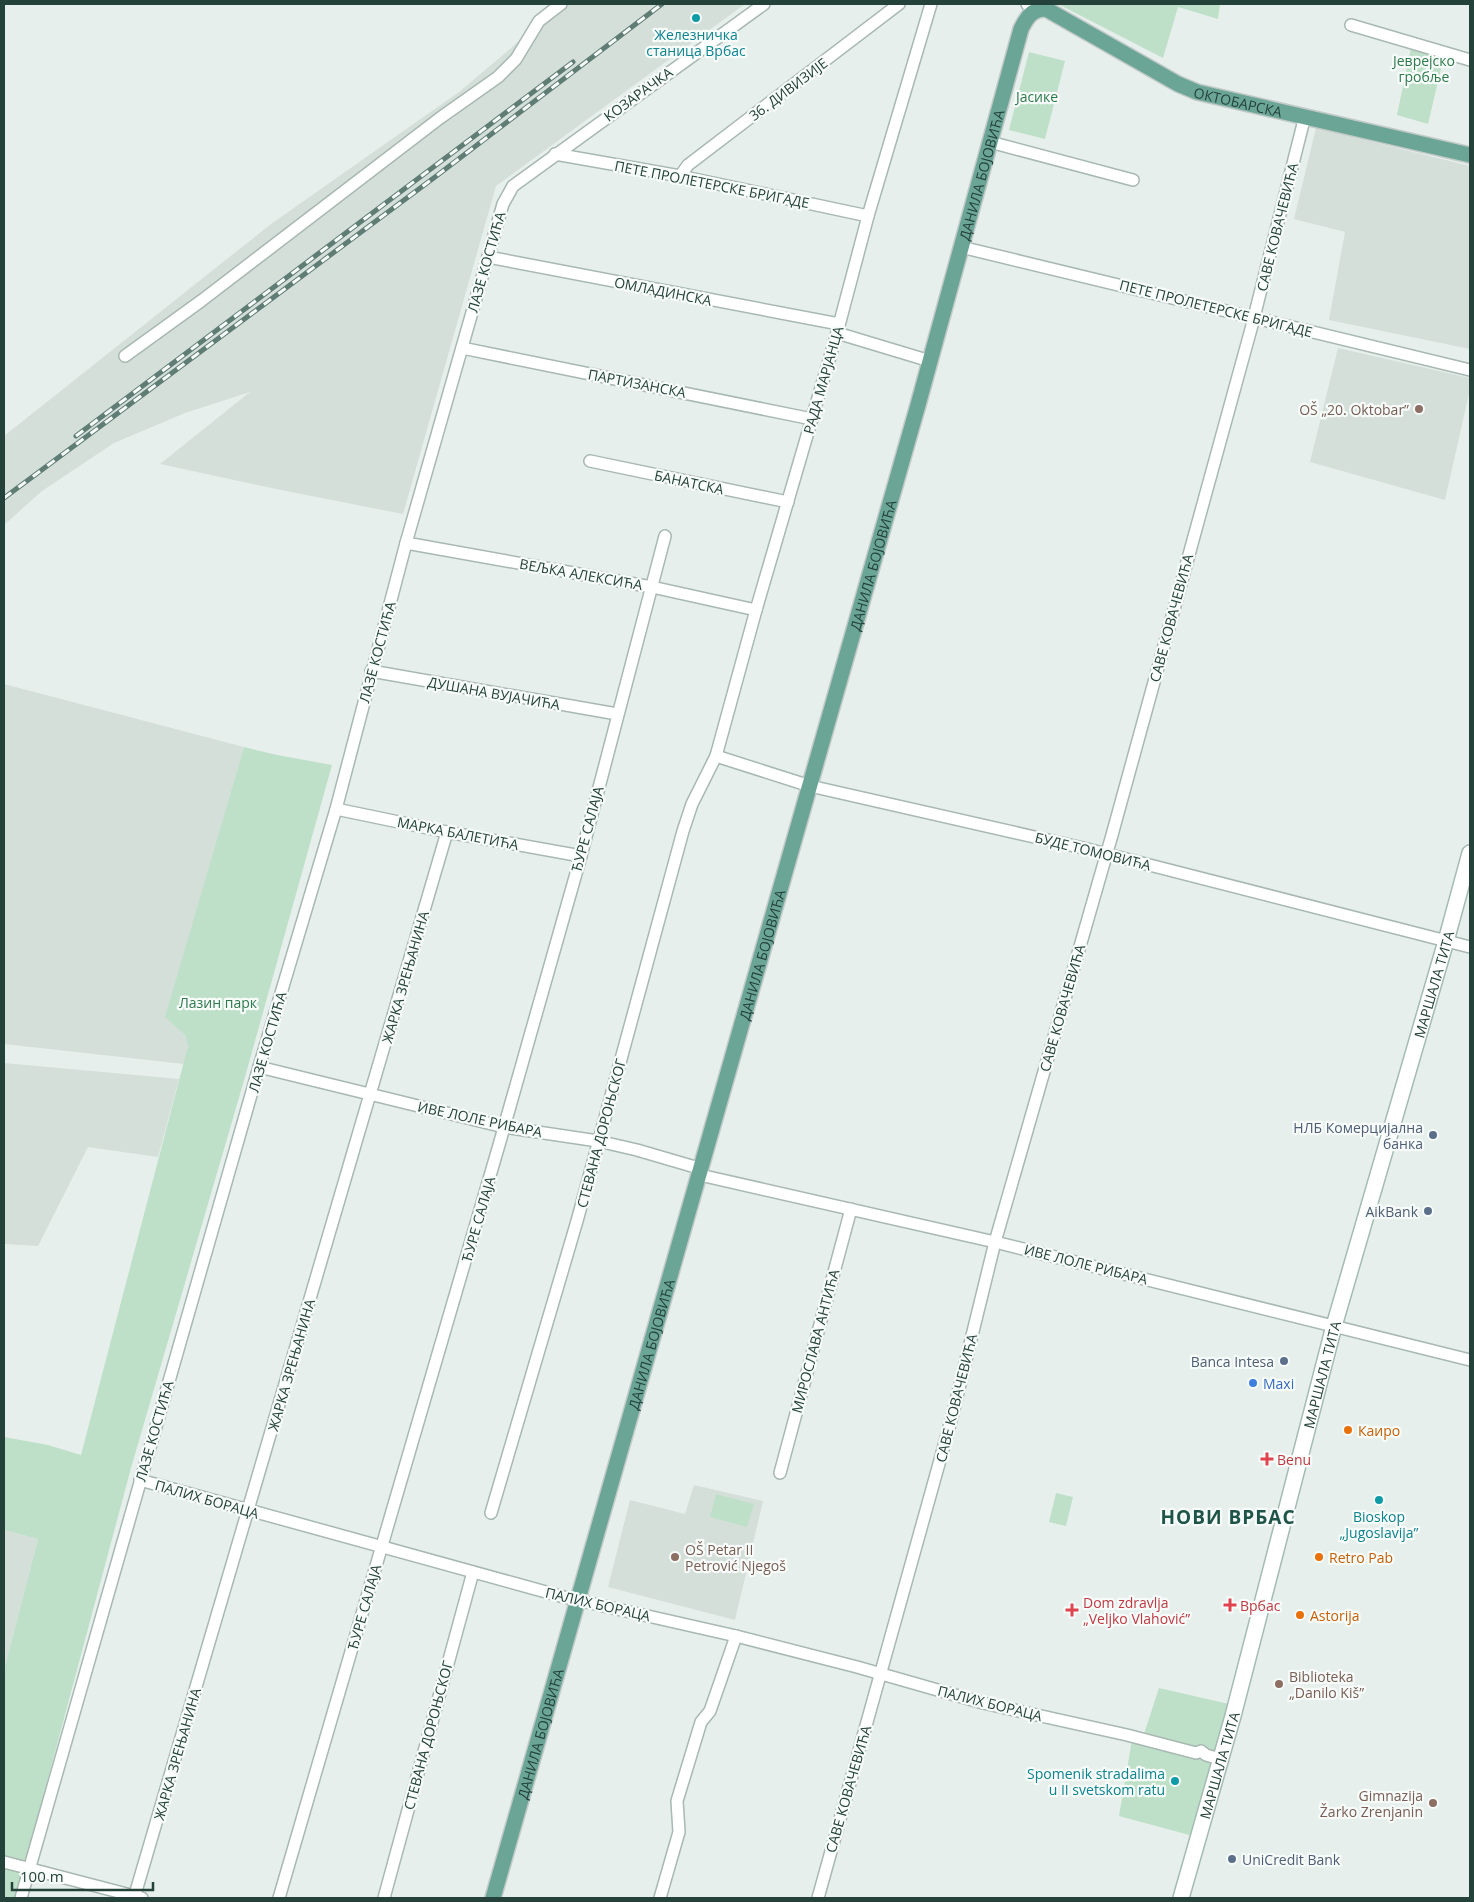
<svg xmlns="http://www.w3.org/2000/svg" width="1474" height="1902" font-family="'Open Sans',sans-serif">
	<rect width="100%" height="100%" fill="#e6efeb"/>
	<g fill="#d4dfda">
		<polygon points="561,4 745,4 496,186 403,514 281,490 160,464 250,392 185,413 114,443 42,491 4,525 4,436 271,224 459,92 510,49 545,16"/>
		<polygon points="1316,128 1470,166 1470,349 1329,320 1345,232 1294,219"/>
		<polygon points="1338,348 1470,378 1470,389 1445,500 1310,462"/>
		<polygon points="4,684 244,747 166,1017 185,1035 188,1046 184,1064 4,1044"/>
		<polygon points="4,1063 179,1079 158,1157 88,1147 38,1246 4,1244"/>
		<polygon points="694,1485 763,1501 735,1620 608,1587 630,1500 685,1514"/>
		<polygon points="4,1530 38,1539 4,1670"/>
	</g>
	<g fill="#bfe0c8">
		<polygon points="1058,4 1220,4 1218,19 1178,7 1163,58"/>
		<polygon points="1411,48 1444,56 1428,124 1397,115"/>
		<polygon points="1029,52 1065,61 1045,139 1009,130"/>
		<polygon points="244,747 277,755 332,765 245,1077 131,1468 16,1898 4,1898 4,1670 38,1539 4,1530 4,1437 48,1445 81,1455 188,1046 185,1035 165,1017"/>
		<polygon points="1056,1493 1073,1497 1066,1526 1049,1522"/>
		<polygon points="716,1494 754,1504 747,1527 710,1517"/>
		<polygon points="1159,1688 1229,1704 1216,1754 1144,1734"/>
		<polygon points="1132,1740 1213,1761 1193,1836 1119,1816"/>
	</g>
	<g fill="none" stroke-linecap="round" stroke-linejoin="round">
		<g stroke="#a8b8b2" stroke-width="14">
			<g id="street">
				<polyline points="1027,4 1033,12"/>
				<polyline points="1351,25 1470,60"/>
				<polyline points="990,142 1133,180"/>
				<polyline points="555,154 680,176 868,216"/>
				<polyline points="680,176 688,165 899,4"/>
				<polyline points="961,247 1470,370"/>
				<polyline points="488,257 839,324"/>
				<polyline points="837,333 930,361"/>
				<polyline points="462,348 812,419"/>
				<polyline points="125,356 201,301 440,118 498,77 516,59 539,21 561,4"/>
				<polyline points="590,461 788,502"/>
				<polyline points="406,543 652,587 756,610"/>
				<polyline points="371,671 617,714"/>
				<polyline points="716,756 810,786 1083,848 1470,947"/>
				<polyline points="336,809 447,832 581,856"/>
				<polyline points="259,1067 504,1127 598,1141 637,1150 702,1169"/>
				<polyline points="700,1175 995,1242 1470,1360"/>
				<polyline points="780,1473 851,1209"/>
				<polyline points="140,1480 564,1597 736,1636 857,1667 983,1703 1127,1735 1196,1753 1201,1751 1206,1755 1220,1759"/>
				<polyline points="491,1513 577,1221 683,831 692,804 716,756 756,610 837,333 868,216 931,4"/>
				<polyline points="4,1862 142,1898"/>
				<polyline points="21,1898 259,1067 336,809 406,543 503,204 513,186 764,4"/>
				<polyline points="134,1898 447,832"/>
				<polyline points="279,1898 499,1145 581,856 665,536"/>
				<polyline points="384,1898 473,1572"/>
				<polyline points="660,1898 679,1832 677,1801 701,1722 710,1711 736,1636"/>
				<polyline points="818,1898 952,1417 995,1242 1112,835 1251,329 1305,116"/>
			</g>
		</g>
		<g stroke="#a4bbb3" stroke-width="18">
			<g id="secondary">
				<path id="s1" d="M1181,1898L1233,1716L1334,1326L1446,941L1470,853"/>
			</g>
		</g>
		<g stroke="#c2cac8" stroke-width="18">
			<g id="primary">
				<path id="s2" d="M493,1898L918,405L1021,29C1027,17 1032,9 1046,9L1178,84L1197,92L1470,155"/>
			</g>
		</g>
		<use href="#street" stroke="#fff" stroke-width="11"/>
		<use href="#secondary" stroke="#fff" stroke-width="15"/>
		<use href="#primary" stroke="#6aa596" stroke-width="15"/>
		<g stroke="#5f7d75" stroke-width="5">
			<g id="rail">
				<polyline points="76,436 573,62"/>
				<polyline points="4,498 435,177 662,4"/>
			</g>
		</g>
		<use href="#rail" stroke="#f7fbf9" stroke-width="3" stroke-dasharray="9" stroke-linecap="butt"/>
	</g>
	<g fill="#0f9aa8" stroke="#f7fbf9" stroke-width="2">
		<circle cx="696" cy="18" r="5"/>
		<circle cx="1379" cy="1500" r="5"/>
		<circle cx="1175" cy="1781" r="5"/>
	</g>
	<g fill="#8d6e63" stroke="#f7fbf9" stroke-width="2">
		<circle cx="1419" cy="409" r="5"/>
		<circle cx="675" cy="1557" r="5"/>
		<circle cx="1279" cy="1684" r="5"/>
		<circle cx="1433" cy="1803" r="5"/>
	</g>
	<g fill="#5c6f8a" stroke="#f7fbf9" stroke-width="2">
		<circle cx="1433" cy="1135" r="5"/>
		<circle cx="1428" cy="1211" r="5"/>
		<circle cx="1284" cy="1361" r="5"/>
		<circle cx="1232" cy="1859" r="5"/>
	</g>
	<circle fill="#3f7fe0" stroke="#f7fbf9" stroke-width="2" cx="1253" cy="1383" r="5"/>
	<g fill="#e8710a" stroke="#f7fbf9" stroke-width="2">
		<circle cx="1348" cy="1430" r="5"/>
		<circle cx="1319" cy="1557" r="5"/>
		<circle cx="1300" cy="1615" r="5"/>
	</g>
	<g fill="#e0444e" stroke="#f7fbf9" stroke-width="2">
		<path d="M1264.5 1451.5h5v5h5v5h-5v5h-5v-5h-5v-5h5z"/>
		<path d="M1227.5 1597.5h5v5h5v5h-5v5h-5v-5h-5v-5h5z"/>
		<path d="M1069.5 1602.5h5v5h5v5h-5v5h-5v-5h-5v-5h5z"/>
	</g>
	<g text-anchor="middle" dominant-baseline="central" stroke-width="4.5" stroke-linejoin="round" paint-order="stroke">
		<g font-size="14" fill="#0d838f" stroke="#f7fbf9">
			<text x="696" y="34">Железничка<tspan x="696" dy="16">станица Врбас</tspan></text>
			<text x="1379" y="1516">Bioskop<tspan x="1379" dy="16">„Jugoslavija”</tspan></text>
			<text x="1165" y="1773" text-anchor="end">Spomenik stradalima<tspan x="1165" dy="16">u II svetskom ratu</tspan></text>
		</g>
		<g font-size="14" fill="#2d7a4b" stroke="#f7fbf9">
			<text x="1424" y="60">Јеврејско<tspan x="1424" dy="16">гробље</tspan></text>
			<text x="1037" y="96">Јасике</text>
			<text x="218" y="1002">Лазин парк</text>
		</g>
		<g font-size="14" fill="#24423a" stroke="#f7fbf9">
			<text transform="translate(788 89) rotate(-37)">36. ДИВИЗИЈЕ</text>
			<text transform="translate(638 94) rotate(-36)">КОЗАРАЧКА</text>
			<text stroke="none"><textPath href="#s2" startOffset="2191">ОКТОБАРСКА</textPath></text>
			<text stroke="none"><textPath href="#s2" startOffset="1791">ДАНИЛА БОЈОВИЋА</textPath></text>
			<text transform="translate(712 184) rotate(11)">ПЕТЕ ПРОЛЕТЕРСКЕ БРИГАДЕ</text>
			<text transform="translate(1277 227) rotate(-76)">САВЕ КОВАЧЕВИЋА</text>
			<text transform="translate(486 262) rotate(-74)">ЛАЗЕ КОСТИЋА</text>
			<text transform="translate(663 291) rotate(11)">ОМЛАДИНСКА</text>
			<text transform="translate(1216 308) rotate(14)">ПЕТЕ ПРОЛЕТЕРСКЕ БРИГАДЕ</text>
			<text transform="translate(823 380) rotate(-74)">РАДА МАРЈАНЦА</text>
			<text transform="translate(637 383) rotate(11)">ПАРТИЗАНСКА</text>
			<text transform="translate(689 482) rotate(12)">БАНАТСКА</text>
			<text stroke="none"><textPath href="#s2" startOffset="1386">ДАНИЛА БОЈОВИЋА</textPath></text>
			<text transform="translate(581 574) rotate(10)">ВЕЉКА АЛЕКСИЋА</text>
			<text transform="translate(1171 618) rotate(-75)">САВЕ КОВАЧЕВИЋА</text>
			<text transform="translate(377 652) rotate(-75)">ЛАЗЕ КОСТИЋА</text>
			<text transform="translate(494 693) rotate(10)">ДУШАНА ВУЈАЧИЋА</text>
			<text transform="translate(587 829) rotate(-75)">ЂУРЕ САЛАЈА</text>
			<text transform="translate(458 833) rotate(11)">МАРКА БАЛЕТИЋА</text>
			<text transform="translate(1093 851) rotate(14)">БУДЕ ТОМОВИЋА</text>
			<text stroke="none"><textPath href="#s2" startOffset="981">ДАНИЛА БОЈОВИЋА</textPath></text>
			<text transform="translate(405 977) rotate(-74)">ЖАРКА ЗРЕЊАНИНА</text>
			<text stroke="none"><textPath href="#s1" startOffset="948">МАРШАЛА ТИТА</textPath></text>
			<text transform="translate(1062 1008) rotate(-74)">САВЕ КОВАЧЕВИЋА</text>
			<text transform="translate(267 1042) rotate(-74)">ЛАЗЕ КОСТИЋА</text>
			<text transform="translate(480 1119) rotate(12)">ИВЕ ЛОЛЕ РИБАРА</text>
			<text transform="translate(601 1133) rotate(-75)">СТЕВАНА ДОРОЊСКОГ</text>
			<text transform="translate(478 1219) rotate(-74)">ЂУРЕ САЛАЈА</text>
			<text transform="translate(1086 1264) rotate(14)">ИВЕ ЛОЛЕ РИБАРА</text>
			<text transform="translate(815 1341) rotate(-75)">МИРОСЛАВА АНТИЋА</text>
			<text stroke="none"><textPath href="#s2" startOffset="576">ДАНИЛА БОЈОВИЋА</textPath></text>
			<text transform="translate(291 1365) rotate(-74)">ЖАРКА ЗРЕЊАНИНА</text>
			<text stroke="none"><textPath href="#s1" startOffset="542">МАРШАЛА ТИТА</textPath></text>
			<text transform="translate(956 1398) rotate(-76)">САВЕ КОВАЧЕВИЋА</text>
			<text transform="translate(154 1431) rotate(-74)">ЛАЗЕ КОСТИЋА</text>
			<text transform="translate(207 1499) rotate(16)">ПАЛИХ БОРАЦА</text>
			<text transform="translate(598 1604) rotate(13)">ПАЛИХ БОРАЦА</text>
			<text transform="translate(364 1607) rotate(-74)">ЂУРЕ САЛАЈА</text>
			<text transform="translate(990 1703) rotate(14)">ПАЛИХ БОРАЦА</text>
			<text stroke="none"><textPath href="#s2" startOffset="171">ДАНИЛА БОЈОВИЋА</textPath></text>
			<text transform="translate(428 1735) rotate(-75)">СТЕВАНА ДОРОЊСКОГ</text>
			<text transform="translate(177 1754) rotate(-74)">ЖАРКА ЗРЕЊАНИНА</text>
			<text stroke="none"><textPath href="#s1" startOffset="138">МАРШАЛА ТИТА</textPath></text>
			<text transform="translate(848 1789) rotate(-74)">САВЕ КОВАЧЕВИЋА</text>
		</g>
		<g font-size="14" fill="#785e54" stroke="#f7fbf9" text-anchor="end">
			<text x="1409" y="409">OŠ „20. Oktobar”</text>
			<text x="685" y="1549" text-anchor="start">OŠ Petar II<tspan x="685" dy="16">Petrović Njegoš</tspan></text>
			<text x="1289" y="1676" text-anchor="start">Biblioteka<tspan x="1289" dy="16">„Danilo Kiš”</tspan></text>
			<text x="1423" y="1795">Gimnazija<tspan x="1423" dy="16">Žarko Zrenjanin</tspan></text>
		</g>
		<g font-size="14" fill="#4e5e75" stroke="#f7fbf9" text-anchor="end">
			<text x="1423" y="1127">НЛБ Комерцијална<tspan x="1423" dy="16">банка</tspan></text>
			<text x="1418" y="1211">AikBank</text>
			<text x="1274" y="1361">Banca Intesa</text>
			<text x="1242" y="1859" text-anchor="start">UniCredit Bank</text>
		</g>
		<g font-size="14" fill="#366cbe" stroke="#f7fbf9" text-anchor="start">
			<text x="1263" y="1383">Maxi</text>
		</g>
		<g font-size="14" fill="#c56008" stroke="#f7fbf9" text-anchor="start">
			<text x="1358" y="1430">Каиро</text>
			<text x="1329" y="1557">Retro Pab</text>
			<text x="1310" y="1615">Astorija</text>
		</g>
		<g font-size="14" fill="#be3a42" stroke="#f7fbf9" text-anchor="start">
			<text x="1277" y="1459">Benu</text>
			<text x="1083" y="1602">Dom zdravlja<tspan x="1083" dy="16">„Veljko Vlahović”</tspan></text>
			<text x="1240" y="1605">Врбас</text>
		</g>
		<g font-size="19" font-weight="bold" letter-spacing="1" fill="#1f5548" stroke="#f7fbf9">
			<text x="1228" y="1517">НОВИ ВРБАС</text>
		</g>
	</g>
	<rect width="1474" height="1902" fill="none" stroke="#24423a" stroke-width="10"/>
	<path d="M12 1882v8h141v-8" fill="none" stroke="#24423a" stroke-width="2.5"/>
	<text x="20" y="1882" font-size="15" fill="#24423a" stroke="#f7fbf9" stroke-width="4" paint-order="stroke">100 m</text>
</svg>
